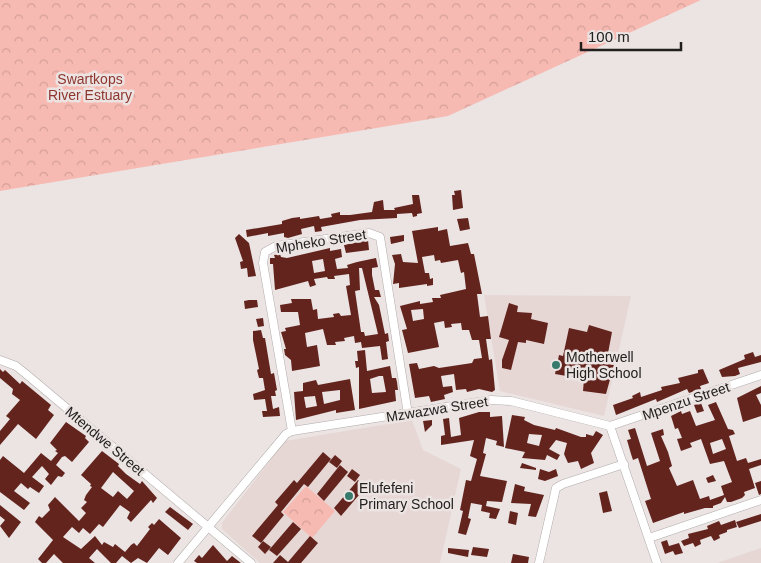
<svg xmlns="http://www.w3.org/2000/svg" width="761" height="563" font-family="Arial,sans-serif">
	<defs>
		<pattern id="park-crowns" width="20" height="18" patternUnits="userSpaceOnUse" patternTransform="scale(1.25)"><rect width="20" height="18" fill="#f7bab2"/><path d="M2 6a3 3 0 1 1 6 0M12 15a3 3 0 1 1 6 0" fill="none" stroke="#d3a099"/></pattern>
	</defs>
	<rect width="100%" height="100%" fill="#ebe4e3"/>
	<g fill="#e6d7d5">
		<polygon points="484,295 631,296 604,416 500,391"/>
		<polygon points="412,420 423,450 461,469 440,563 260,563 222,529 222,523 285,441"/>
		<polygon points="761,548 761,563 717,563"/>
	</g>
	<g fill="url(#park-crowns)">
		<polygon points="0,0 701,0 448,116 0,191"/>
		<polygon points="306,486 335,511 312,538 283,512"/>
	</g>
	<g fill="#63241e" fill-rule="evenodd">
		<polygon points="461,190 463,208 453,210 452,195 455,195 454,191"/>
		<polygon points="412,195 419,195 422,213 417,214 417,216 413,217 412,213 397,214 397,218 360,220 321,227 322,231 315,232 314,226 301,229 302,234 288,238 284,237 284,233 268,236 268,233 247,237 246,230 282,224 282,221 292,218 300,217 300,219 319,216 320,219 332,217 331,214 340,212 340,215 350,215 372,212 374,202 383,200 384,210 395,210 394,208 413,204"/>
		<polygon points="468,218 470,229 460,231 457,219"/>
		<path d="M438,227V231L447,229L450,246L468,243L471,254H474L482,294H477L480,317L488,316L491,339H486L489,360L492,359L495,390L492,392L479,389L467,392L466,389L456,390L454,374L441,376L443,387L452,386L453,392L444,395L445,399L431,402L429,396L415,398L409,364L417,363L419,369L434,366L439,368L472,363L474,359L482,358L479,340H472L469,330H462L461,323L451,324L452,327L445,328L444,321L434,323L439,347L408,353L402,330L407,329L400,306L420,301V304L433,302L432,298H441L440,295L466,289L464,272L461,273L460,269L458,260L441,263L440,260L435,261L434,255L422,257L425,273H429L430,279L433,278V285L427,286V284L399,288V283L393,284L395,264L392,255L401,254L403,262L418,263L412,231ZM423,309L424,319L413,321L411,310Z"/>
		<polygon points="239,234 249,243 256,276 248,277 247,268 241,269 240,262 243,261 235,238"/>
		<polygon points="404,235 404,241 391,244 390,237"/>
		<polygon points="368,240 369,250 346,253 344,245"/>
		<path d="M330,248V251L341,249L342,257L335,259L337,269L348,268L347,265L357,262L376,258L378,267L372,268V275L375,290H379L381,297H374L379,305L385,334L388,333L389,341L386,342L388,359L382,360L380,346L362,348L361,342L355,343L354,336L344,338L345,341L335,342L336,345H327L323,329L305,333L307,347L317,345L320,366L292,371L291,360L285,355L284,349H286L281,332L286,331L285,328L300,325L298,312H281L280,305L292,303L291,299H311L313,310L317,309L318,319L334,317L333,314L339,313L341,316L351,315L346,286L350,285L349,274L334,276L335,279H328L327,277L314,279L316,285L310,287L308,281L275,290L273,264H270V258H275L274,255L280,254L281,257L287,258ZM323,259L325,271L314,273L312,261ZM359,268H362L378,334L365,336L364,332H361L355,291L360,290Z"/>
		<polygon points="249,300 257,300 258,307 245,309 244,301"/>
		<polygon points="509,303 518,306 517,312 532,313 531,319 548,323 544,344 526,340 526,343 518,342 511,370 502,368 502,360 509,340 499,337"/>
		<polygon points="263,318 264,326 258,327 256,319"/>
		<polygon points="589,325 612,332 606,364 614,365 606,394 583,391 584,379 555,374 559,355 563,356 569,328 587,332"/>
		<polygon points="261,330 263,338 265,338 271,374 274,373 277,390 275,391 276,396 271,396 273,409 279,407 280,416 263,417 262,411 267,411 265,399 254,400 253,394 265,390 263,378 259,378 257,370 259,369 253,340 253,331"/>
		<path d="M365,350L367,371L390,366L392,378H396L397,382L398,390H395L396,401L359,409V367L356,368L355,361H358L357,351ZM379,376H383L386,392L372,393L370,379Z"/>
		<polygon points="753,352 755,357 761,355 761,362 738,368 740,374 735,376 722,377 719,370 745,359 744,355"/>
		<polygon points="0,369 3,372 5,370 20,384 22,381 51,405 48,410 54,415 36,439 18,424 0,445 0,431 10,419 6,416 20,400 12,394 13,389 0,378"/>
		<polygon points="703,369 709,383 700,386 701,389 689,393 687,389 657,402 656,399 616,415 613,405 633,398 632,396 640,392 641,397 662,390 661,387 680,383 678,378 698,373 698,370"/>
		<path d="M350,379L355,410L336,413V410L296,420L294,392L303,391V383L316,380L318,385ZM340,390V400L324,404L322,392ZM315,396L317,406L306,408L304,397Z"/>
		<polygon points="761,386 761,393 756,395 761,405 761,416 743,422 737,398"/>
		<path d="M716,402L728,429L733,430L735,434L729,436L737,461L746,458L748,463L761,459V465L749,469L755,488L744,492L745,495L742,498L731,502H727L725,497L721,503L713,506V508H705L684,514V512L653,523L645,501L651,499L638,458L633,460L631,454L627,440L631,439L628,430L635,428L647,466L660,461L651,433L663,429L664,435L661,436L668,452L672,466L669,468L677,486L693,480L700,499L709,496L710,500L724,495L721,486L732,482L724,461L710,464L701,439L690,443L692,447L681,451L677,439L682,438L678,428L675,429L671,416L681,411L682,414L690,411L696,426L715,420L708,405ZM722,439L726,449L713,454L710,443Z"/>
		<polygon points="701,403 704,411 697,413 694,405"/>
		<polygon points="479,412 490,412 490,417 502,416 504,447 496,445 497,441 486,438 483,453 486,454 480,476 507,481 502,502 487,501 486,506 500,509 496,519 489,518 490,513 481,511 482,505 471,503 468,518 471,519 466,535 458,533 463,511 460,510 466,480 471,481 477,459 470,456 474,440 441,445 441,436 445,435 443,419 449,418 451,437 461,435 459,418"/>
		<path d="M512,415L525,417L524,420L534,425L555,430L556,428L581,437H586V434L593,436L596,431L603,435L591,453L594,463L581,469L578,461L568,463L564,454L567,443L556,440L549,449L560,455L557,460L547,455L545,460L522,458L525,452L505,448ZM529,434L542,435L539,446L527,443Z"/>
		<polygon points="432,420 432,425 425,432 423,421"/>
		<polygon points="66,422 86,436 85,438 89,442 72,462 65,456 62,457 56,465 65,473 62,477 58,476 51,485 45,479 49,474 42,466 32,477 44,486 39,493 30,487 28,489 21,483 14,491 30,503 24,510 0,492 0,460 3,456 24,473 41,453 51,461 58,453 55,451 57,450 50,443"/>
		<path d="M102,451L119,464L118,466L126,474L140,484L142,481L157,498L153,503L151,500L131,522L127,518L130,512L120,505L103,527L99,524L90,534L83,528L79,533L72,527L63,537L81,549L95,536L102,545L104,542L113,547L115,544L125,552L131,545L134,543L137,546L150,529L148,527L152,523L154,525L159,519L181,538L168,555L159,548L147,563L138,558L131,563L122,556L116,563H111L97,549L89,558L95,563H63L54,554L46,563H42L38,559L53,540L35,522L39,516L42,518L50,510L48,505L55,497L79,521L86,513L81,508L87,502L84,500L86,495L92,487L90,486L91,484L81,475ZM113,472L134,491L127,499L118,491L113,497L101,488Z"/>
		<polygon points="323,452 331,459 308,487 304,484 281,512 284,515 261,543 252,536 278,505 275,502 294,480 297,483"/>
		<polygon points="335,455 342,461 337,468 329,462"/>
		<polygon points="522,463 536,468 536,470 520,468"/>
		<polygon points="340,465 348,472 324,501 317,494"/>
		<polygon points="352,469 360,475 355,482 347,476"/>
		<polygon points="540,469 549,472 556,469 558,476 545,481 538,479"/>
		<polygon points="713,475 716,481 708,483 706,478"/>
		<polygon points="358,480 365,488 341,516 334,508"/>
		<polygon points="761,481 761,494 759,495 755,483"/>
		<polygon points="515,484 525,487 524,491 544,495 536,517 528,516 531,504 511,503"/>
		<polygon points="607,491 612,511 603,513 599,493"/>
		<polygon points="0,505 21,522 9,538 0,526 5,520 0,516"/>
		<polygon points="170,507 193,524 188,530 165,512"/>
		<polygon points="510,511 518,513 516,525 508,523"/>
		<polygon points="761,514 761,521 739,528 736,522"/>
		<polygon points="735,520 737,527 727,530 727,532 719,535 720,538 714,541 711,536 700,540 701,544 695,547 693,543 684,546 681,541 689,538 688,534 708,529 707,526 719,521 721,525"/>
		<polygon points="293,522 301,529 277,556 269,550"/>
		<polygon points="310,536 318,543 301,563 273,563 280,555 288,562"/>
		<polygon points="667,540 669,546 679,543 683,553 675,555 673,551 665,554 661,542"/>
		<polygon points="263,541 271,547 265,554 258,547"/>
		<polygon points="213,545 227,561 232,556 241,563 197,563 194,561 199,555 202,558"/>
		<polygon points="473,547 489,549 487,557 471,555"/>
		<polygon points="448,548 469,550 468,557 448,553"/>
		<polygon points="513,554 529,557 528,563 511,563"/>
	</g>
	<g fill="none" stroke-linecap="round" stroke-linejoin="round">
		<g stroke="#b1abaa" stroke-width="9">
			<g id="street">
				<polyline points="0,360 16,366 26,374 251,563"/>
				<polyline points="610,426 761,375"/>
				<polyline points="292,431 263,263 265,252 276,246 369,233 380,237 408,414"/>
				<polyline points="649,538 761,500"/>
				<polyline points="178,563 286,434 292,431 491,400 511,401 610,426 657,563"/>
				<polyline points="539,563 556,488 563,484 624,464"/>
			</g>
		</g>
		<use href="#street" stroke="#fff" stroke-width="8"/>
	</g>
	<g fill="#377a6c" stroke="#ebe4e3" stroke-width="2">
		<circle cx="556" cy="365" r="5"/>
		<circle cx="349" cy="496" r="5"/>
	</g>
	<g text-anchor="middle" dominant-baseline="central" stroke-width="5" stroke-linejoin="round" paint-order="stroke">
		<g font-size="14" fill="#8e362e" stroke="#ebe4e3">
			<text x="90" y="79">Swartkops<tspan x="90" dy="16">River Estuary</tspan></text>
		</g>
		<g font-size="14" fill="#22201f" stroke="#ebe4e3">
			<text transform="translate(321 241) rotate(-9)">Mpheko Street</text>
			<text transform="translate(686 401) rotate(-19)">Mpenzu Street</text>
			<text transform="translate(437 409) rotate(-9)">Mzwazwa Street</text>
			<text transform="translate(105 441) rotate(40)">Mtendwe Street</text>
		</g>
		<g font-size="14" fill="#22201f" stroke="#ebe4e3" text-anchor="start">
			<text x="566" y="357">Motherwell<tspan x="566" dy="16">High School</tspan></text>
			<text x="359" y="488">Elufefeni<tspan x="359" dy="16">Primary School</tspan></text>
		</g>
	</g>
	<path d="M581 42v8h100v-8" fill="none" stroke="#22201f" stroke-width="2.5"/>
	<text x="588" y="42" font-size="15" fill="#22201f" stroke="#ebe4e3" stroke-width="4" paint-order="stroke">100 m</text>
</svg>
